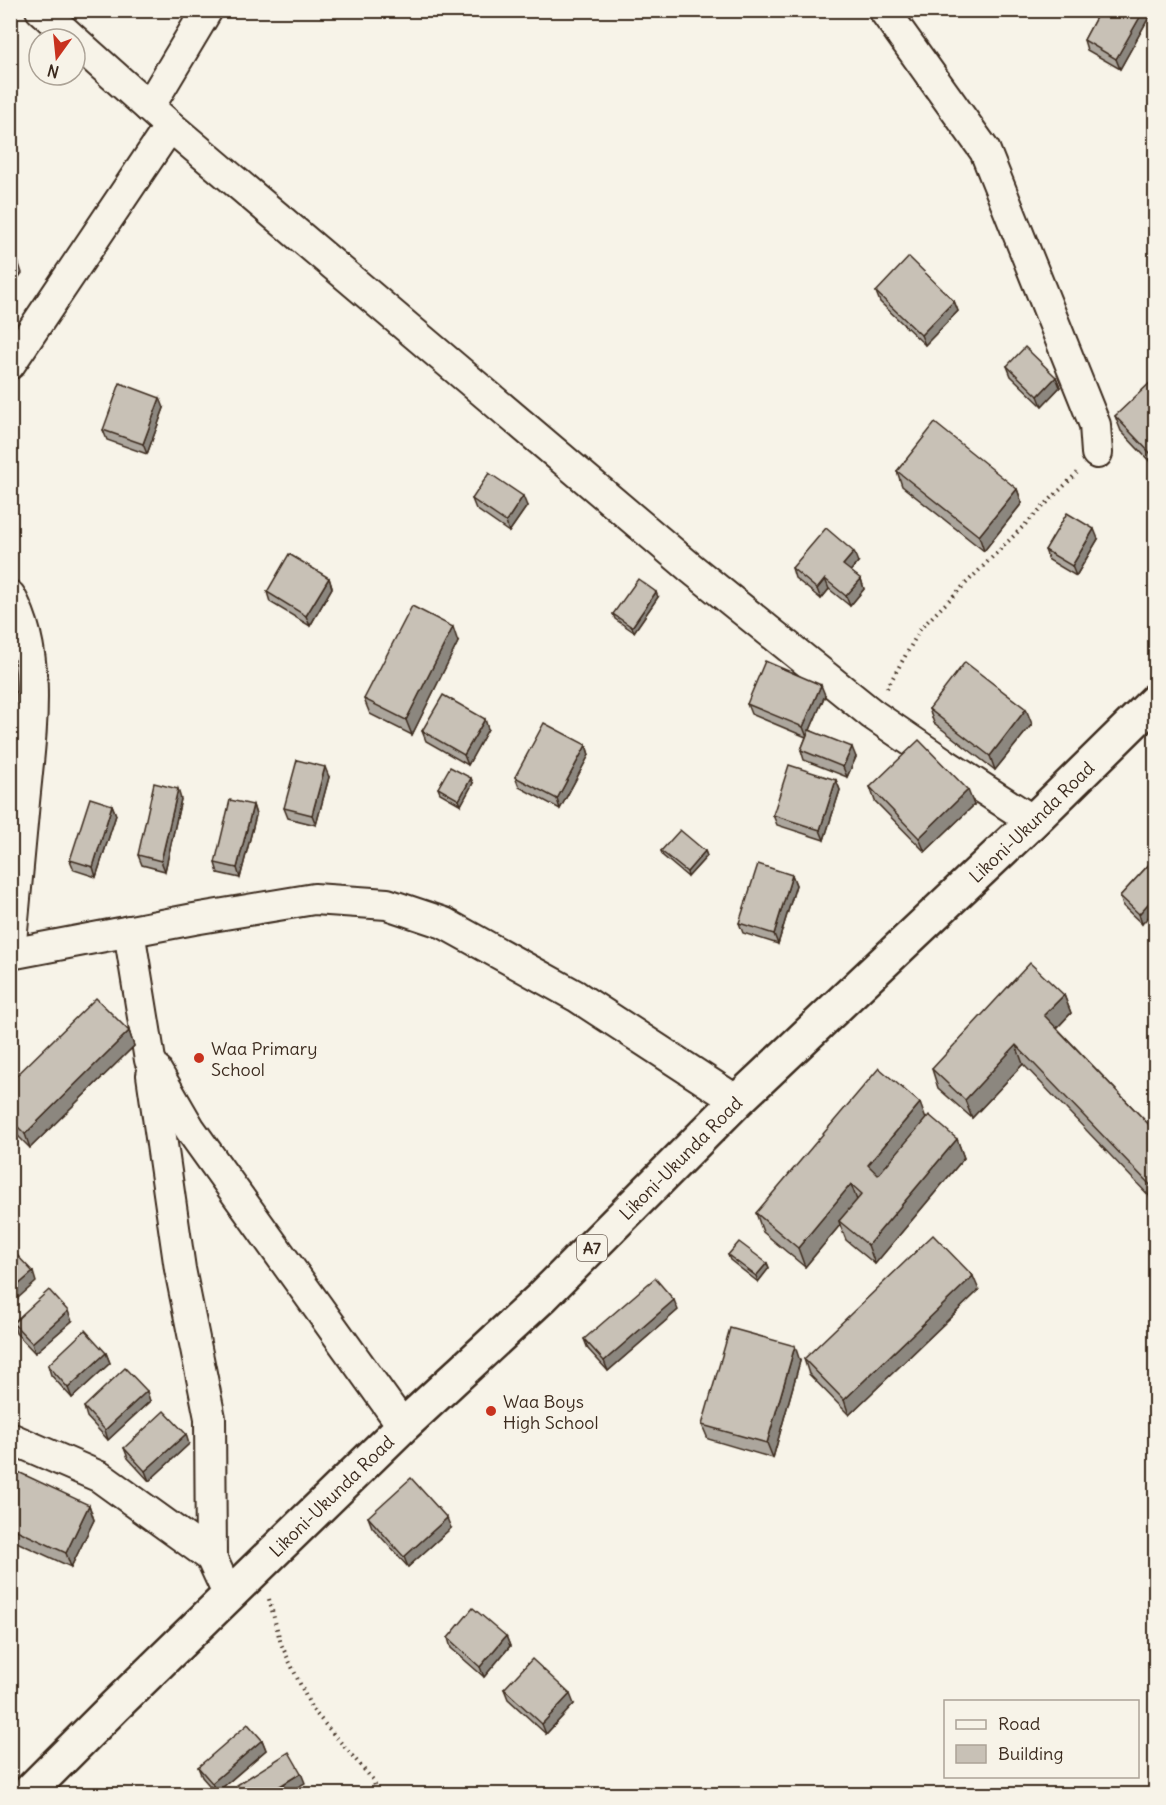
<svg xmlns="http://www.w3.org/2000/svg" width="1166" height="1805" font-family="Delius,sans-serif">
	<rect width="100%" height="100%" fill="#f7f3e8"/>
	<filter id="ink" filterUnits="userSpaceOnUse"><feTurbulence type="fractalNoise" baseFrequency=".0167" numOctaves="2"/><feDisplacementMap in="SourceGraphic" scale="12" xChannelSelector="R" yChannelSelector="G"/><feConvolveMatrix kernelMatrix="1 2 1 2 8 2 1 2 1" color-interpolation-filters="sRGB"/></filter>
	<g filter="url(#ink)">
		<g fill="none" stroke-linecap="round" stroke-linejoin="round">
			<g stroke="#3b2a1e" stroke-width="34">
				<g id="street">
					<polyline points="41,10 73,39"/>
					<polyline points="884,10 985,151 1095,425 1097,453"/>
					<polyline points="75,41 170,126 692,569 872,714 945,764 1033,821"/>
					<polyline points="149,107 207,10"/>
					<polyline points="10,364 170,126"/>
					<path d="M10,596C44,655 30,738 24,802C19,852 15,902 10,952"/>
					<polyline points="129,931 150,1060 190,1129 403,1426"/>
					<polyline points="10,954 194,919 314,899 387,904 444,923 576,996 737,1101"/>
					<polyline points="152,1075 180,1269 210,1418 211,1557 229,1596"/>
					<polyline points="10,1438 100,1477 211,1557"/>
				</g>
			</g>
			<g stroke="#3b2a1e" stroke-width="38">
				<g id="highway">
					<path id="s1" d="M27,1794L115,1706L403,1426L542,1297L737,1101L1033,821L1156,700"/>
				</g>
			</g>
			<g stroke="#3b2a1e" stroke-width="4" stroke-dasharray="1.5 4.5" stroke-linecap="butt">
				<polyline points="887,688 921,628 1077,473"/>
				<polyline points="269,1599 281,1644 312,1709 373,1780 378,1794"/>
			</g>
			<use href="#street" stroke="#f7f3e8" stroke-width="30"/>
			<use href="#highway" stroke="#f7f3e8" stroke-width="33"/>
		</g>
		<g fill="#aca69d" stroke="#3b2a1e" stroke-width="1.5">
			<polygon points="1100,10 1153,10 1120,69 1087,50 1084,40"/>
			<polygon points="876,292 954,301 958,311 925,345 880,302"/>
			<polygon points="1007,366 1056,377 1060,387 1042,406 1011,376"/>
			<polygon points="1155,383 1155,467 1121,431 1115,416"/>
			<polygon points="164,408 147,454 107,440 103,430"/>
			<polygon points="897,471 1017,489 1022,503 984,551 902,486"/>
			<polygon points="472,499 527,506 509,532 476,509"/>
			<polygon points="1098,539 1076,576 1049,560 1045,550"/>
			<polygon points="858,562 850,571 861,579 864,589 850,606 829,589 821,599 795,578 792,568"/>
			<polygon points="329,578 332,588 310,626 270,602 267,592"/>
			<polygon points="658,597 634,632 615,619 613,614"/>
			<polygon points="458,642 412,735 370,714 364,699"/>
			<polygon points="825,695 810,730 856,757 847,777 804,760 801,750 806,737 751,714 747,704"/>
			<polygon points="929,709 1032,724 995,770 934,723"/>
			<polygon points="488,729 468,765 426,741 422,731"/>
			<polygon points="586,745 589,755 560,809 519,787 515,777"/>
			<polygon points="329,777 316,825 288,818 284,808"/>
			<polygon points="836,780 840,790 824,840 777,825 773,815"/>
			<polygon points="473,783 461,805 440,793 438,788"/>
			<polygon points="870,787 974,805 925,852 875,801"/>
			<polygon points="181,799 165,871 142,865 138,855"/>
			<polygon points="112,805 116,815 96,877 74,870 70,860"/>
			<polygon points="253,805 256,815 240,878 218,873 215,863"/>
			<polygon points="661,851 705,851 707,856 688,877 663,856"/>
			<polygon points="1155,858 1142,924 1123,906 1120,896"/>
			<polygon points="792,875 796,885 778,944 743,933 739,923"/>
			<polygon points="1064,995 1071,1013 1057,1028 1155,1131 1155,1202 1023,1064 972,1118 938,1088 932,1069"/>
			<polygon points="129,1031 134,1046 30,1148 10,1128 10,1082"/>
			<polygon points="926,1118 957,1139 964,1158 875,1264 846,1240 840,1225 805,1267 763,1232 756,1213"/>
			<polygon points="728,1255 767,1263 769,1268 758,1282 730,1260"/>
			<polygon points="979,1290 849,1415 809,1374 804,1359"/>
			<polygon points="678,1310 608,1371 588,1349 584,1339"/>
			<polygon points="72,1321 35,1353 16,1333 13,1323"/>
			<polygon points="106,1353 110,1363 72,1398 51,1375 48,1365"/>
			<polygon points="800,1361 773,1458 708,1439 702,1425"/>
			<polygon points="150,1401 108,1440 87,1417 84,1407"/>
			<polygon points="189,1444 149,1481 128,1458 124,1448"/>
			<polygon points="10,1478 89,1505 94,1520 71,1567 10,1539"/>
			<polygon points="368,1517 451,1528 408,1567 372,1527"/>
			<polygon points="506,1636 510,1646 484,1677 451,1648 448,1638"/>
			<polygon points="504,1689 574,1704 546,1734 508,1699"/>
			<polygon points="262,1740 266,1750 216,1793 202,1777 198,1767"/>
		</g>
		<g fill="#8c877f" stroke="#3b2a1e" stroke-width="1.5">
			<polygon points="1144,10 1153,10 1120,69 1116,59"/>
			<polygon points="17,258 22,273 10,289 10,267"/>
			<polygon points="954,301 958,311 925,345 921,335"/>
			<polygon points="1056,377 1060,387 1042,406 1038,396"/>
			<polygon points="160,398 164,408 147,454 143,444"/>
			<polygon points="1017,489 1022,503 984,551 979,536"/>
			<polygon points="523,496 527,506 509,532 506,522"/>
			<polygon points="1094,529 1098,539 1076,576 1072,566"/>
			<polygon points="854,552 858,562 847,575 843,565"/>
			<polygon points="329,578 332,588 310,626 306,616"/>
			<polygon points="825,579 829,589 821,599 817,589"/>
			<polygon points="861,579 864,589 850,606 846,596"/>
			<polygon points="656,592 658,597 634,632 632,627"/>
			<polygon points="453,627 458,642 412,735 406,720"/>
			<polygon points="821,685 825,695 807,737 803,727"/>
			<polygon points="1026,709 1032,724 995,770 990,756"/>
			<polygon points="485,719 488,729 468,765 464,755"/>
			<polygon points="586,745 589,755 560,809 557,799"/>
			<polygon points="852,747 856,757 847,777 843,767"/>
			<polygon points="325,767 329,777 316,825 312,815"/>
			<polygon points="471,778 473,783 461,805 459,800"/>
			<polygon points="836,780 840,790 824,840 820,830"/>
			<polygon points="178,789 181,799 165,871 161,861"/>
			<polygon points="968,790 974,805 925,852 919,838"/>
			<polygon points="112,805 116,815 96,877 93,867"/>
			<polygon points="253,805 256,815 240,878 237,868"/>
			<polygon points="705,851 707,856 688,877 687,872"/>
			<polygon points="792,875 796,885 778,944 774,934"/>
			<polygon points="1155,896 1155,910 1142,924 1139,914"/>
			<polygon points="1064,995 1071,1013 1051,1034 1044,1015"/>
			<polygon points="129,1031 134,1046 30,1148 25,1134"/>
			<polygon points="1016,1045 1023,1064 972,1118 965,1100"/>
			<polygon points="920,1103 927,1122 875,1184 868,1165"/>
			<polygon points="957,1139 964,1158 875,1264 868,1245"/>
			<polygon points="851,1184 858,1203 839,1221 840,1225 805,1267 798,1248"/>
			<polygon points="767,1263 769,1268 758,1282 756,1276"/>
			<polygon points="33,1272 36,1282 10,1305 10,1292"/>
			<polygon points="973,1276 979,1290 849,1415 844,1400"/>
			<polygon points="674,1300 678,1310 608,1371 604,1361"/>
			<polygon points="68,1311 72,1321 35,1353 32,1343"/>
			<polygon points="795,1346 800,1361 773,1458 767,1443"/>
			<polygon points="106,1353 110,1363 72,1398 68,1388"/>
			<polygon points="147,1391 150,1401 108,1440 105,1430"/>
			<polygon points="186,1434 189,1444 149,1481 145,1471"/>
			<polygon points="89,1505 94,1520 71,1567 66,1553"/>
			<polygon points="447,1518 451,1528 408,1567 404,1557"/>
			<polygon points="506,1636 510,1646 484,1677 480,1667"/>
			<polygon points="570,1694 574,1704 546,1734 542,1724"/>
			<polygon points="262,1740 266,1750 216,1793 212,1783"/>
			<polygon points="301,1773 305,1783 286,1794 267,1794"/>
		</g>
		<g fill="#c8c1b6" stroke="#3b2a1e" stroke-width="1.5">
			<polygon points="1100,10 1144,10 1116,59 1084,40"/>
			<polygon points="10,255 17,258 10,267"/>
			<polygon points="909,257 954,301 921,335 876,292"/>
			<polygon points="1025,347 1056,377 1038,396 1007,366"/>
			<polygon points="1153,380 1155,383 1155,458 1115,416"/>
			<polygon points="120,383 160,398 143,444 103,430"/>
			<polygon points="935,423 1017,489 979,536 897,471"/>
			<polygon points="489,473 523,496 506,522 472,499"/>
			<polygon points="1067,513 1094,529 1072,566 1045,550"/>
			<polygon points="826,528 854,552 843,565 861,579 846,596 825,579 817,589 792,568"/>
			<polygon points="289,554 329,578 306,616 267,592"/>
			<polygon points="638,579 656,592 632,627 613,614"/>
			<polygon points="412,606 453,627 406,720 364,699"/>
			<polygon points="765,661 821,685 803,727 747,704"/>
			<polygon points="965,662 1026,709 990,756 929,709"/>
			<polygon points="443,695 485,719 464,755 422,731"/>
			<polygon points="544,723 586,745 557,799 515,777"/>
			<polygon points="809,730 852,747 843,767 801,750"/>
			<polygon points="919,740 968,790 919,838 870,787"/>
			<polygon points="297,760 325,767 312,815 284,808"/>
			<polygon points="789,765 836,780 820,830 773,815"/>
			<polygon points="450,767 471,778 459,800 438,788"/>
			<polygon points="154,783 178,789 161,861 138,855"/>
			<polygon points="90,798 112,805 93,867 70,860"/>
			<polygon points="230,800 253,805 237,868 215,863"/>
			<polygon points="680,830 705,851 687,872 661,851"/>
			<polygon points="1155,858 1155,896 1139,914 1120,896"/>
			<polygon points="758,864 792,875 774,934 739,923"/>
			<polygon points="1030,963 1064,995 1044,1015 1155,1131 1155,1187 1154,1189 1016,1045 965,1100 932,1069"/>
			<polygon points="96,998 129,1031 25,1134 10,1119 10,1082"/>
			<polygon points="879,1068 920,1103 868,1165 878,1175 929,1115 957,1139 868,1245 839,1221 862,1194 851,1184 798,1248 756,1213"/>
			<polygon points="933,1235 973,1276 844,1400 804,1359"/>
			<polygon points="739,1242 767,1263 756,1276 728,1255"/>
			<polygon points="14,1252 33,1272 10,1292 10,1256"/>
			<polygon points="655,1278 674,1300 604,1361 584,1339"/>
			<polygon points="49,1290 68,1311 32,1343 13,1323"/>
			<polygon points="730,1328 795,1346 767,1443 702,1425"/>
			<polygon points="85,1330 106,1353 68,1388 48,1365"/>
			<polygon points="125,1368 147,1391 105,1430 84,1407"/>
			<polygon points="164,1411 186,1434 145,1471 124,1448"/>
			<polygon points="14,1470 89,1505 66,1553 10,1527 10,1478"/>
			<polygon points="411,1478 447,1518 404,1557 368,1517"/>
			<polygon points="473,1608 506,1636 480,1667 448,1638"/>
			<polygon points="532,1659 570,1694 542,1724 504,1689"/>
			<polygon points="248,1724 262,1740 212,1783 198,1767"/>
			<polygon points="289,1752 301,1773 267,1794 244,1794 237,1785"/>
		</g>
	</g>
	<g fill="#c8321e" stroke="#f7f3e8" stroke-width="2">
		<circle cx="199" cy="1058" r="6"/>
		<circle cx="491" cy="1411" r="6"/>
	</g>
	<g text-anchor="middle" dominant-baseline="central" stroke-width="4.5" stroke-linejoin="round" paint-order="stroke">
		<rect fill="#f7f3e8" stroke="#73665b" stroke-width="1.5" x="577" y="1235" width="30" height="26" rx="4.5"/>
		<g font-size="16" font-weight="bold" fill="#3b2a1e">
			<text x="592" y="1248">A7</text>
		</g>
		<g font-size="18" fill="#3b2a1e" stroke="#f7f3e8">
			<text stroke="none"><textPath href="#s1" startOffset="1398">Likoni-Ukunda Road</textPath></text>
			<text stroke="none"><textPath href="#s1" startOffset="912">Likoni-Ukunda Road</textPath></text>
			<text stroke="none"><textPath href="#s1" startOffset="426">Likoni-Ukunda Road</textPath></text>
		</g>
		<g font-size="18" fill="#3b2a1e" stroke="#f7f3e8" text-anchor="start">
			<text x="211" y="1048">Waa Primary<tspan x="211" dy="21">School</tspan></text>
			<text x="503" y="1401">Waa Boys<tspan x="503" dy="21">High School</tspan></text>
		</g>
	</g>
	<rect width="1166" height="1805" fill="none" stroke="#f7f3e8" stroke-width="36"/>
	<rect x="18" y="18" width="1130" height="1769" fill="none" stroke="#3b2a1e" stroke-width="2" filter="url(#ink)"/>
	<rect x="944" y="1700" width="195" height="78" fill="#f7f3e8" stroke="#aca397" stroke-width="1.5"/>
	<rect x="956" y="1720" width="30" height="9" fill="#f7f3e8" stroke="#aca397" stroke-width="1.5"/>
	<text x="998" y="1730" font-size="18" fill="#3b2a1e">Road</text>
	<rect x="956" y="1745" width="30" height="18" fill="#c8c1b6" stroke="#aca397" stroke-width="1.5"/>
	<text x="998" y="1760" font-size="18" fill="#3b2a1e">Building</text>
	<g transform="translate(57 57) rotate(195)"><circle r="28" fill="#f7f3e8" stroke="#aca397" stroke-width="1.5"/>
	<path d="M0-4.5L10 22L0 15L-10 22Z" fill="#c8321e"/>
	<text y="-9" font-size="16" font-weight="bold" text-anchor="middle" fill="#3b2a1e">N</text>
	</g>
</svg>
